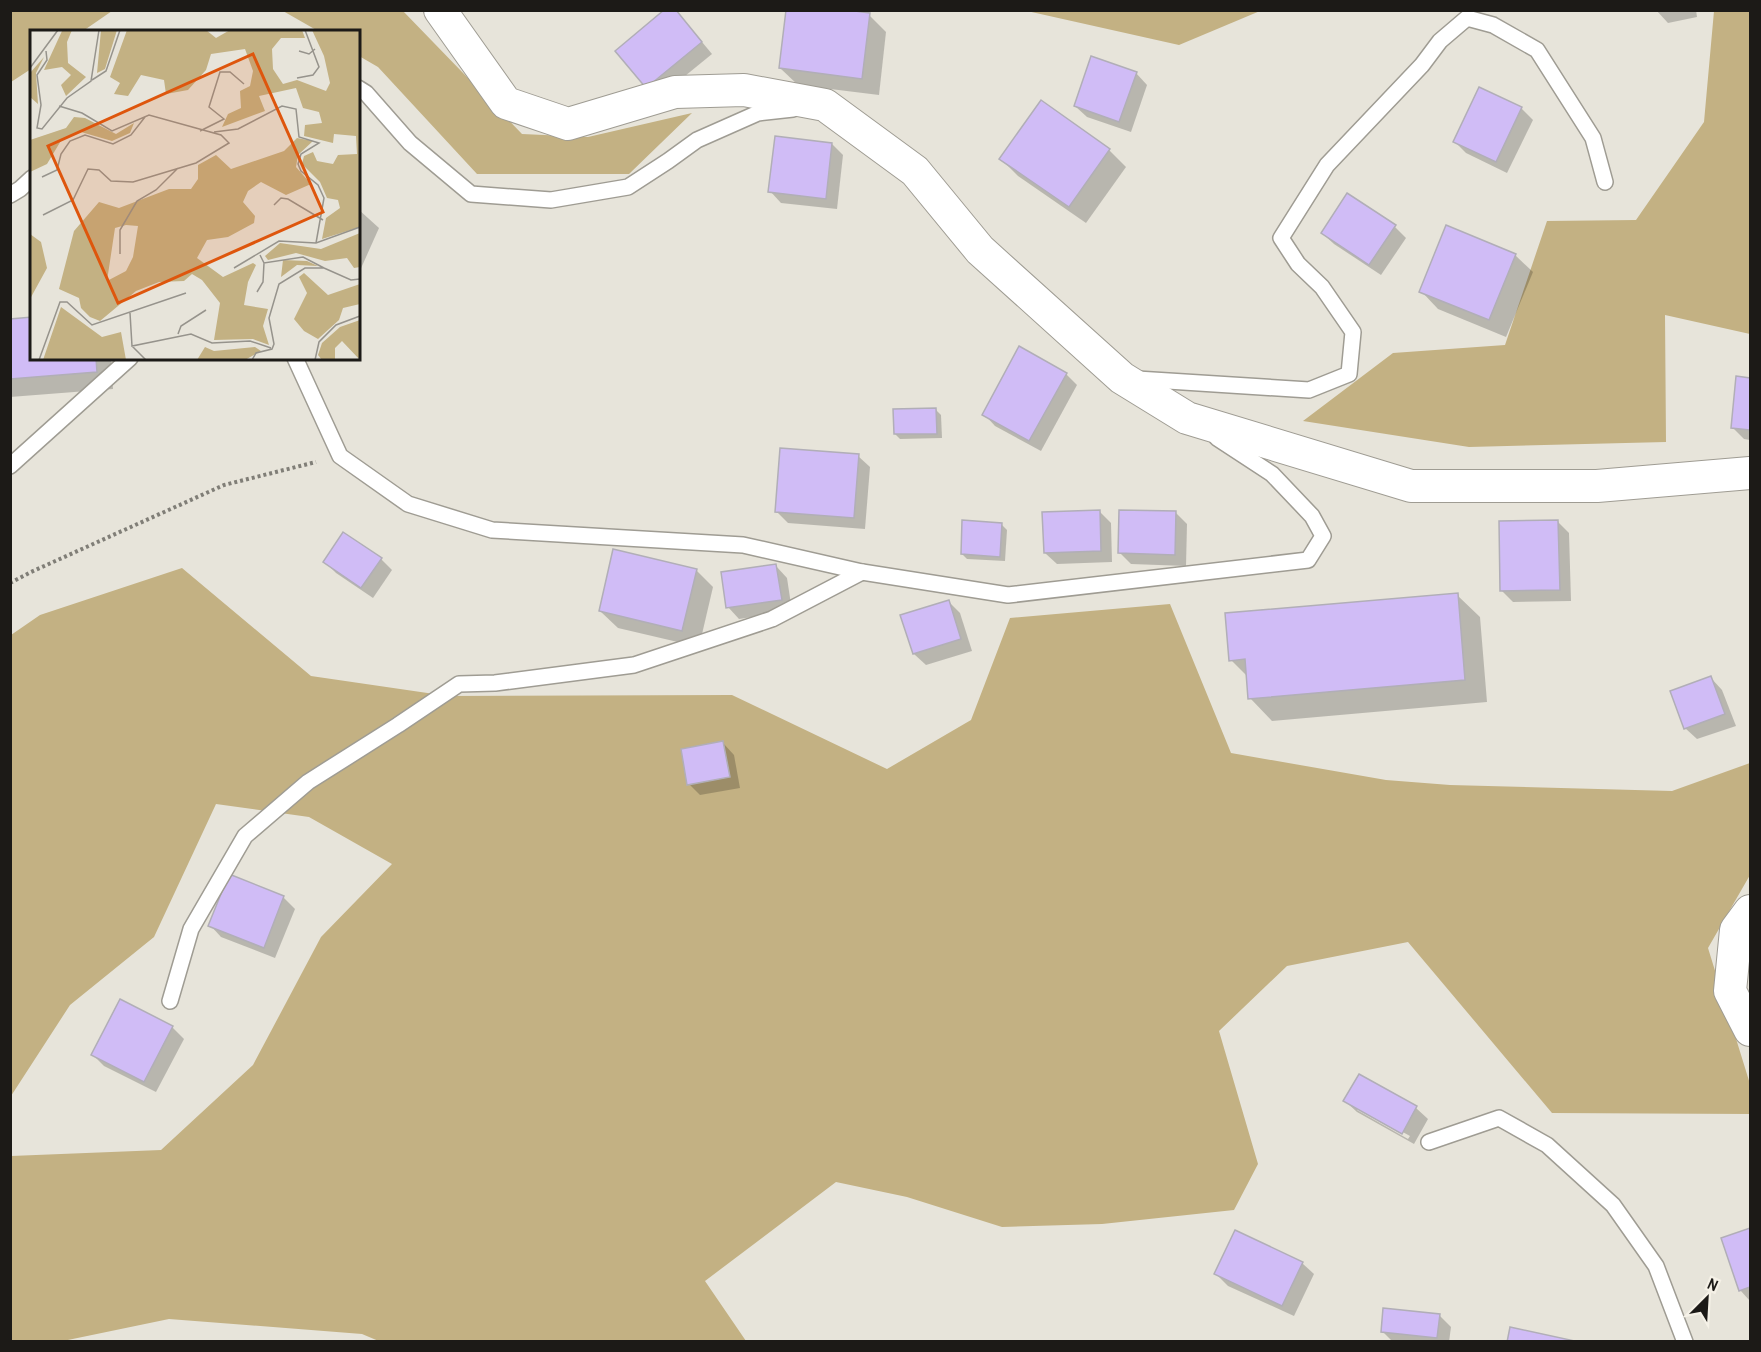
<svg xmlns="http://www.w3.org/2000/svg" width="1761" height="1352" font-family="'Archivo Narrow',sans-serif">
	<rect width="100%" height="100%" fill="#e7e4da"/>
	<g fill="#c3b183">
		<polygon points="11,10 112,10 112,11 83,31 32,32 31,69 11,82"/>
		<polygon points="283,11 403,11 522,134 588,137 692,113 629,174 477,174 378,67 359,56 358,32 318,31"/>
		<polygon points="1027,11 1260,11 1179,45"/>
		<polygon points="1714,11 1750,11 1750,334 1665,315 1666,442 1469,447 1303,421 1393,353 1505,345 1547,221 1636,220 1704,122"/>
		<polygon points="182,568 311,676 448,696 732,695 887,769 971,720 1010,618 1170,604 1231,753 1386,780 1450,785 1672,791 1750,763 1750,875 1708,948 1750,1084 1750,1114 1552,1113 1408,942 1287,966 1219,1031 1258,1164 1234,1210 1102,1224 1002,1227 907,1197 836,1182 705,1281 746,1341 381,1342 362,1334 169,1319 63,1341 11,1341 11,1156 161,1150 253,1065 321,937 392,864 309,817 216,804 154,937 70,1005 11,1096 11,635 40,615"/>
	</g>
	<g fill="#0003" fill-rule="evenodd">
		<polygon points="1656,10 1696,10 1697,17 1668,23"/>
		<polygon points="869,15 886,32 879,95 798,85 780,68"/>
		<polygon points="682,18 712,54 658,98 647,87"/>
		<polygon points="1136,73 1147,85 1131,132 1087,117 1075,106"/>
		<polygon points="1480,89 1521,108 1533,120 1507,173 1466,153 1455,142"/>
		<polygon points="832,144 843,155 837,209 781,203 770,191"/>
		<polygon points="1109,150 1126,167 1086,223 1018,176 1001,159"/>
		<polygon points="358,209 379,228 358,275"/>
		<polygon points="1395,227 1406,238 1381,275 1334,244 1322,233"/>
		<polygon points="1515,255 1533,272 1506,337 1438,309 1421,291"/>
		<polygon points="10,321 32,358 111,358 113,389 10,397"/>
		<polygon points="1066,374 1077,385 1041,451 995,426 984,414"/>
		<polygon points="1738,378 1750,379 1750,440 1744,439 1732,427"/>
		<polygon points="936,410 941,415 942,438 900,439 895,434"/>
		<polygon points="858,456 870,467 865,529 788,523 776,511"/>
		<polygon points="1099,511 1111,523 1112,562 1057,564 1045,553"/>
		<polygon points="1176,513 1187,524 1186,566 1131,564 1120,553"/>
		<polygon points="1558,522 1569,533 1571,601 1513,602 1502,591"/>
		<polygon points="1001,524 1007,530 1005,561 967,559 962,554"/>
		<polygon points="381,559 392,570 373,598 336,573 325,562"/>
		<polygon points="776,566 787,578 792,611 739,619 728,607"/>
		<polygon points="696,570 713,587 699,647 618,628 600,611"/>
		<polygon points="1457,595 1480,617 1487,702 1272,721 1250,698 1248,677 1231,660"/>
		<polygon points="949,602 960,613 972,651 926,665 914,654"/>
		<polygon points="1711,678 1722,690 1736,726 1697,739 1685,728"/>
		<polygon points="723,743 734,755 740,788 700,795 689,784"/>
		<polygon points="283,897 295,909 275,958 221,937 210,925"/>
		<polygon points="172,1027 184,1039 156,1092 104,1066 92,1054"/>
		<path d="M1359,1076L1416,1108L1428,1119L1414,1144L1357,1112L1345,1101ZM1357,1107L1410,1136L1408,1139L1357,1110Z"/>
		<polygon points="1750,1229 1750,1301 1740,1290 1723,1239"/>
		<polygon points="1302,1263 1314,1274 1294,1316 1228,1286 1216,1274"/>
		<polygon points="1439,1315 1451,1327 1449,1342 1393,1342 1382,1331"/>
	</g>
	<g fill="#d0bcf6" stroke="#b1aeb7" stroke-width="1.5">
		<polygon points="664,10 676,10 702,42 646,88 615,51"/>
		<polygon points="786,10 847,10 870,13 862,79 779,68"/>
		<polygon points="1091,56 1137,72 1119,122 1074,106"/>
		<polygon points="1479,87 1522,107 1496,162 1453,142"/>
		<polygon points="1041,100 1110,149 1069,207 999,159"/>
		<polygon points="775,136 832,143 826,199 768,192"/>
		<polygon points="1347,193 1396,225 1369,265 1321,233"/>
		<polygon points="1446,225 1516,254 1489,320 1419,292"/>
		<polygon points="32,317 32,358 96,358 97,372 10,379 10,319"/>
		<polygon points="1019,346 1067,373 1029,441 982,415"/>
		<polygon points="1736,376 1750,378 1750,430 1731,428"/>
		<polygon points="936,408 937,434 894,434 893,409"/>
		<polygon points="780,448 859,454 854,518 775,512"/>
		<polygon points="1100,510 1101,551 1044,553 1042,512"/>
		<polygon points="1119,510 1176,511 1175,555 1118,553"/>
		<polygon points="962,520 1002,523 1000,557 961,554"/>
		<polygon points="1558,520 1560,590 1500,591 1499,521"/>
		<polygon points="343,532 382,558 361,588 323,562"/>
		<polygon points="613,549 697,569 682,631 599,611"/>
		<polygon points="776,564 782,600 726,608 721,572"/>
		<polygon points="1458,593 1465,680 1248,699 1245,659 1229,661 1225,613"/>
		<polygon points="949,600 961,639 913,654 900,615"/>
		<polygon points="1711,676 1725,714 1684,729 1670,691"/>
		<polygon points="723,741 730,777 687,785 681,749"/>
		<polygon points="229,874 284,896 264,948 208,926"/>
		<polygon points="120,999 173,1026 144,1082 91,1055"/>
		<polygon points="1359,1074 1417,1106 1402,1134 1343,1101"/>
		<polygon points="1750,1228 1750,1287 1739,1291 1721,1238"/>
		<polygon points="1235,1230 1303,1262 1282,1306 1214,1274"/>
		<polygon points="1383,1308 1440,1314 1437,1338 1381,1332"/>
		<polygon points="1510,1327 1575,1341 1575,1342 1507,1342"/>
	</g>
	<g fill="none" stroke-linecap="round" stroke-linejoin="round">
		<g stroke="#9f9c93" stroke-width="18">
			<g id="service">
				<polyline points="358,88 366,93 410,143 471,194 551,200 628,187 668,161 697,140 758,113 793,109"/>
				<polyline points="10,195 20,189 32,178"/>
				<polyline points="295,358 340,456 408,504 492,530 743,545 862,572 1008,595 1308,560 1323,536 1312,516 1272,474 1217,438"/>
				<polyline points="1137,379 1309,390 1349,374 1353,332 1322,287 1298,264 1281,238 1327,165 1422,65 1440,41 1467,18 1493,25 1537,50 1593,138 1605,182"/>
				<polyline points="10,466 130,358"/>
				<polyline points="170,1001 191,929 245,836 308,782 398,725 459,684 495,683 634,665 772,619 862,572"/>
				<polyline points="1429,1142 1499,1118 1547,1145 1613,1205 1656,1266 1685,1342"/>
			</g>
		</g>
		<g stroke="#9f9c93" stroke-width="34">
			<g id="minor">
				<polyline points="440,10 506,103 568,124 675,92 744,90 825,105 915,171 980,250 1122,378 1187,418 1411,486 1597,486 1750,473"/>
				<polyline points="1750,911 1736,930 1730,991 1750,1030"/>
			</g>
		</g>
		<polyline stroke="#807e77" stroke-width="4" stroke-dasharray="3 3" stroke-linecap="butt" points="10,583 31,572 224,485 316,462"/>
		<use href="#service" stroke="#fff" stroke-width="15"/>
		<use href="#minor" stroke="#fff" stroke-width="32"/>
	</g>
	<g transform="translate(30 30)">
		<rect width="330" height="330" fill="#e7e4da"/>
		<path d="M42,0L37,12L38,33L56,47L36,66L31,55L41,45L32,37L14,40L32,1ZM71,0H87L75,39L67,43ZM97,0H176L186,8L200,0H272L275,8H251L242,19L243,39L253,54L267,50L296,61L300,53L294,26L282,0H330V197L292,209L296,188L310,178L308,170L297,168L290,152L272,134L274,126L283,122L287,131L303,134L308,125L327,124L326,106L304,104L303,113L274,106L275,95L292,93L289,82L273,78L266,58L229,66L235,81L192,97L198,84L211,78L210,61L220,56L223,41L215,19L181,24L176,40L158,60L136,64L134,50L111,45L98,66L84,64L90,53L80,47ZM14,27L6,43L8,74L0,67V43ZM44,87L55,88L86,104L104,93L100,103L82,111L51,102L32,109L17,134L0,142V110L36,98ZM267,108L283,111L268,125L266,137L281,154L256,165L231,152L218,161L213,172L225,186L224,193L198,207L177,210L167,228L193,247L223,233L226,235L218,252L214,275L238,279L233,296L239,315L223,309L184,310L190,273L172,250L162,244L154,251L129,252L106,261L70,291L60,287L51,278L49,268L29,259L44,201L69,172L89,178L139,159H161L168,149V135L186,125L201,139L254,121ZM96,195L108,196L103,227L96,241L77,251L85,198ZM330,203V237L324,238L317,228L295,231L266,223L238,230L235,226L250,213L291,219ZM0,204L11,212L17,238L0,269ZM253,230L277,231L288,236L267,235L251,247ZM274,243L298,265L330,254V274L313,278L309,290L288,309L274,301L264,289L277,263L269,247ZM31,277L72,307L91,302L96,330H13ZM330,290V330L312,311L305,318V330H292L288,325L292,313L310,297ZM175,317L184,321L225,317L231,321L215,330H167Z" fill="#c3b183" fill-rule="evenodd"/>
		<path fill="none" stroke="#96938c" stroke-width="1.5" d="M16,21L17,30L7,45L11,75L7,98L12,99L37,68L61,51L69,0M269,21L279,24L285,19M0,38L28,0M267,48L283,45L289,37L275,0M62,50L76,41L90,0M170,101L194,89L179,77L190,42H200L214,54M184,102L208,99L252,76L266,79L269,107L289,113L271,124L268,134L271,141L288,155L294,168L286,213M12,147L27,140L31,124L40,111L55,105L83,114L101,105L115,87M244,175L251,168L258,169L293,190M13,185L43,170L58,139L69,140L81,151L103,152L166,133L199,113L191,105L119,85L82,101L52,83L29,76M90,224V200L107,171L126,160L148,138M204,238L249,211L286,213L330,197M294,238L321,250L330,249M227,262L233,252L234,233M100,283L102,316L161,304L182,313L220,311L241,318M148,304L151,296L176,280M102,316L116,330M9,330L30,272H37L62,295L156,263M222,330L226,323L242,319L244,314L239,288L249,254L275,238H294L273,227L234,233L230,225M285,330L289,312L306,295L330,286"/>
		<path fill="#de560d" fill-opacity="0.15" stroke="#de560d" stroke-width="3" d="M223,24L293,182L88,273L18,116Z"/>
		<rect width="330" height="330" fill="none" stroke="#1c1a17" stroke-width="3"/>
	</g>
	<rect width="1761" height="1352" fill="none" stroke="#1c1a17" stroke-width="24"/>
	<g transform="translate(1707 1298) rotate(24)" stroke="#f5f1e7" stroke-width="4.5" paint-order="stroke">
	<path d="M0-4.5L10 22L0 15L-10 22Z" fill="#1c1a17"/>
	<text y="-9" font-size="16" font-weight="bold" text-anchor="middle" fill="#1c1a17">N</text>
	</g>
</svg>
